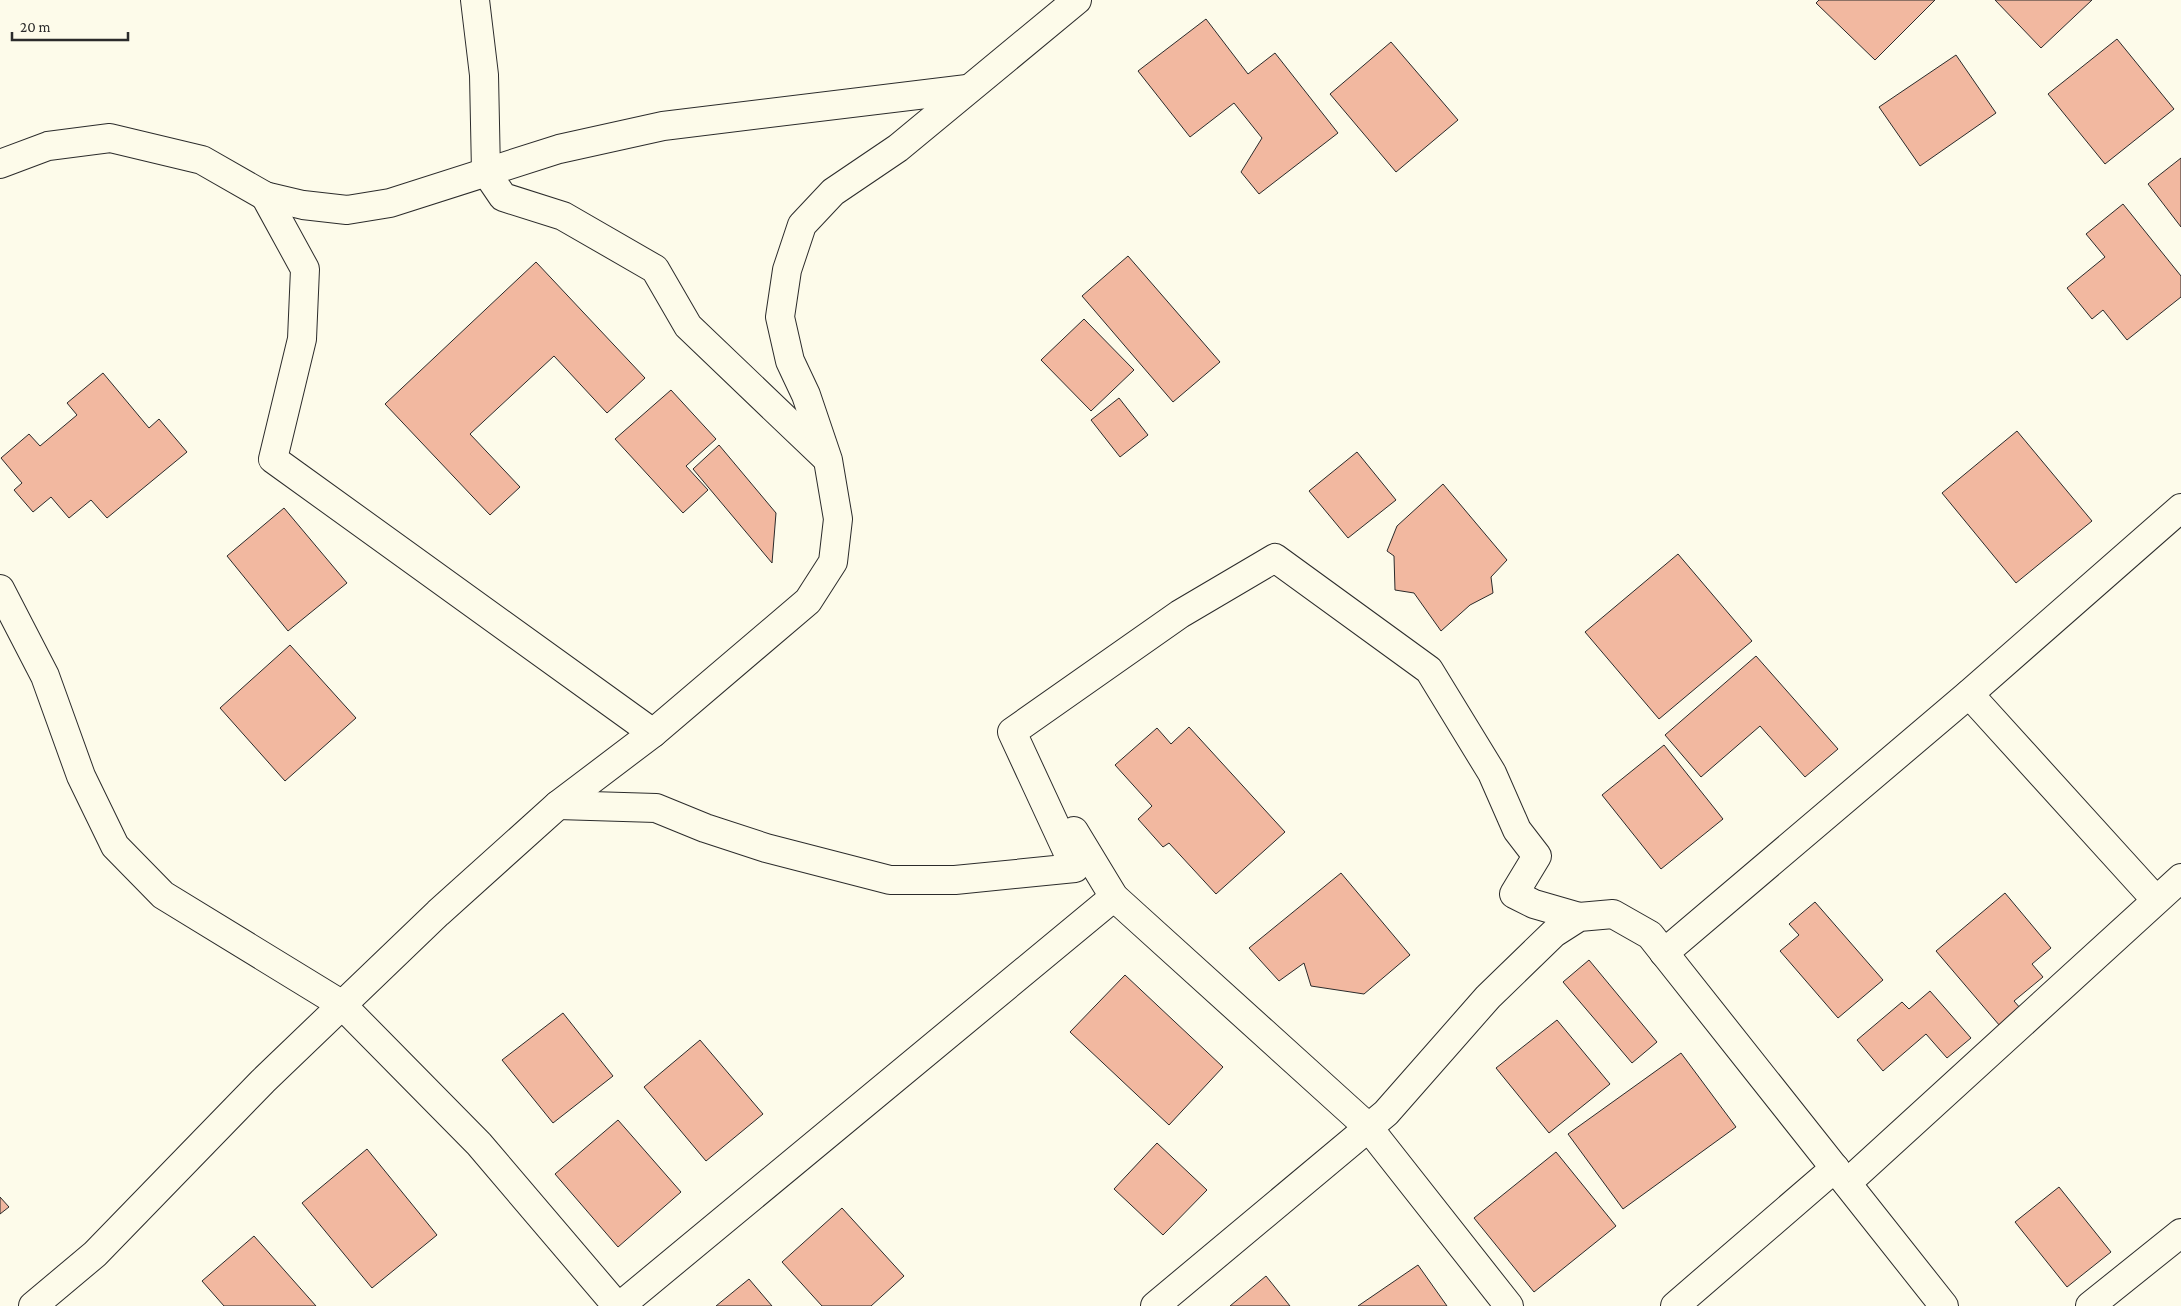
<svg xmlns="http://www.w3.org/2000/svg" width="2181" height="1306" font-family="'Crimson Pro',serif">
	<rect width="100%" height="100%" fill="#fdfbea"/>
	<g fill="#f2b8a0" stroke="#2b2b2b">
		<polygon points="1819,0 1935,0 1875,60 1816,3"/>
		<polygon points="1995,0 2092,0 2041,48"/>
		<polygon points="1206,19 1248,74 1275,53 1338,133 1259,194 1241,172 1262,138 1234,103 1190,137 1138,71"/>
		<polygon points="2117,39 2174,109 2105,164 2048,94"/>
		<polygon points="1391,42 1458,120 1396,172 1330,94"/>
		<polygon points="1956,55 1996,113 1920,166 1879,107"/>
		<polygon points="2181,158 2181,227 2148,184"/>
		<polygon points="2123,204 2181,276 2181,297 2127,340 2103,310 2092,319 2067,288 2105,257 2086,234"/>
		<polygon points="1128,256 1220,362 1173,402 1082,296"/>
		<polygon points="536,262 645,378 607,413 554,356 470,434 520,487 490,515 385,404"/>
		<polygon points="1084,319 1134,370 1091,411 1041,360"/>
		<polygon points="103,373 149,428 159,419 187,452 107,518 91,500 69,518 51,497 33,512 14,490 22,483 1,458 29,434 40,446 77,415 67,403"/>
		<polygon points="671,390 716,439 686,466 708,490 683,513 615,439"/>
		<polygon points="1119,398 1148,435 1120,457 1091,420"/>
		<polygon points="2017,431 2092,521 2016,583 1942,493"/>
		<polygon points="719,445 776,513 772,563 693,469"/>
		<polygon points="1357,452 1396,500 1348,538 1309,491"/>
		<polygon points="1443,484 1507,560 1491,577 1493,593 1470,605 1441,631 1414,593 1395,590 1394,556 1387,551 1397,526"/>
		<polygon points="284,508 347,583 288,631 227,556"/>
		<polygon points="1678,554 1752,641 1659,719 1585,632"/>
		<polygon points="290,645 356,718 285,781 220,708"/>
		<polygon points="1756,656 1838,749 1805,777 1760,726 1701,777 1665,735"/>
		<polygon points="1189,727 1285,832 1216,894 1169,843 1163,847 1138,819 1152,806 1115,765 1157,728 1171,744"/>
		<polygon points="1664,745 1723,819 1661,869 1602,795"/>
		<polygon points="1341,873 1410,955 1364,994 1311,986 1304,963 1279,981 1249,948"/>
		<polygon points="2005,893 2051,948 2032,964 2043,977 2014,1001 2021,1009 2000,1026 1936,951"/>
		<polygon points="1815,902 1883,980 1838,1018 1780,951 1799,935 1789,924"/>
		<polygon points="1589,960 1657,1042 1632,1063 1563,982"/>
		<polygon points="1125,975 1223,1067 1169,1125 1070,1032"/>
		<polygon points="1930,991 1971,1038 1947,1058 1926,1034 1883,1071 1857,1040 1902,1002 1909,1009"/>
		<polygon points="563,1013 613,1076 553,1123 502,1060"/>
		<polygon points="1557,1020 1610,1084 1549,1133 1496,1068"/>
		<polygon points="700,1040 763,1114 706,1161 644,1087"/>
		<polygon points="1681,1053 1736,1127 1623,1209 1568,1134"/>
		<polygon points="618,1120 681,1192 618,1247 555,1174"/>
		<polygon points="1157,1143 1207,1190 1163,1235 1114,1189"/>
		<polygon points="367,1149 437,1235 372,1288 302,1203"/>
		<polygon points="1556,1152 1616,1226 1534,1292 1474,1218"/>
		<polygon points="2059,1187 2111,1252 2067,1287 2015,1222"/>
		<polygon points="0,1197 9,1207 0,1214"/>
		<polygon points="842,1208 904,1276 871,1306 822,1306 782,1262"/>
		<polygon points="254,1236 316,1306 224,1306 202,1281"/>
		<polygon points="1418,1265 1447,1306 1358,1306"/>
		<polygon points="1266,1276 1290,1306 1230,1306"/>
		<polygon points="749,1279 772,1306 716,1306"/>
	</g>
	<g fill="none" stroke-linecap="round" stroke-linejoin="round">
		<g stroke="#2b2b2b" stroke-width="30">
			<g id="minor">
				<polyline points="475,0 484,75 486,172 503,197 563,216 655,269 688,326 825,457"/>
				<polyline points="0,164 48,146 110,138 202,160 265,196 303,205 347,210 390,203 559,149 663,126 967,89"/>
				<polyline points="265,196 305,269 302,339 273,459 653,733 808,601 833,562 838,519 828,460 806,395 790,361 780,317 787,270 802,225 833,192 898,148 1077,0"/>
				<polyline points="0,589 45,676 81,776 115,846 163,895 341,1004 479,1144 617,1306"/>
				<polyline points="1969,694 2156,900"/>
				<polyline points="558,805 656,808 705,828 766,848 890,880 955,880 1075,868 1012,732 1180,614 1275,558 1429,670 1492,773 1517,830 1537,856 1514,894 1534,904 1579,917"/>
				<polyline points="1074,831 1114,897 1368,1127 1509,1306"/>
				<polyline points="1664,953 1969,694 2181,508"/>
				<polyline points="1847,1183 2181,878"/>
				<polyline points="33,1306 95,1254 263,1081 438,913 558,805 653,733"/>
				<polyline points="620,1306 1114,897"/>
				<polyline points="1155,1306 1386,1113 1488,997 1554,933 1579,917 1613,914 1650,935 1944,1306"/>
				<polyline points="1675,1306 1835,1168"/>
				<polyline points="2090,1306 2181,1233"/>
			</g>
		</g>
		<use href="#minor" stroke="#fdfbea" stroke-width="28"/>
	</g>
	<path d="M12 32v8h116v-8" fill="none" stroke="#2b2b2b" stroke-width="2.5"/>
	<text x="20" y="32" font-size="15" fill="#2b2b2b" stroke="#fdfbea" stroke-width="4" paint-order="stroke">20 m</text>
</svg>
